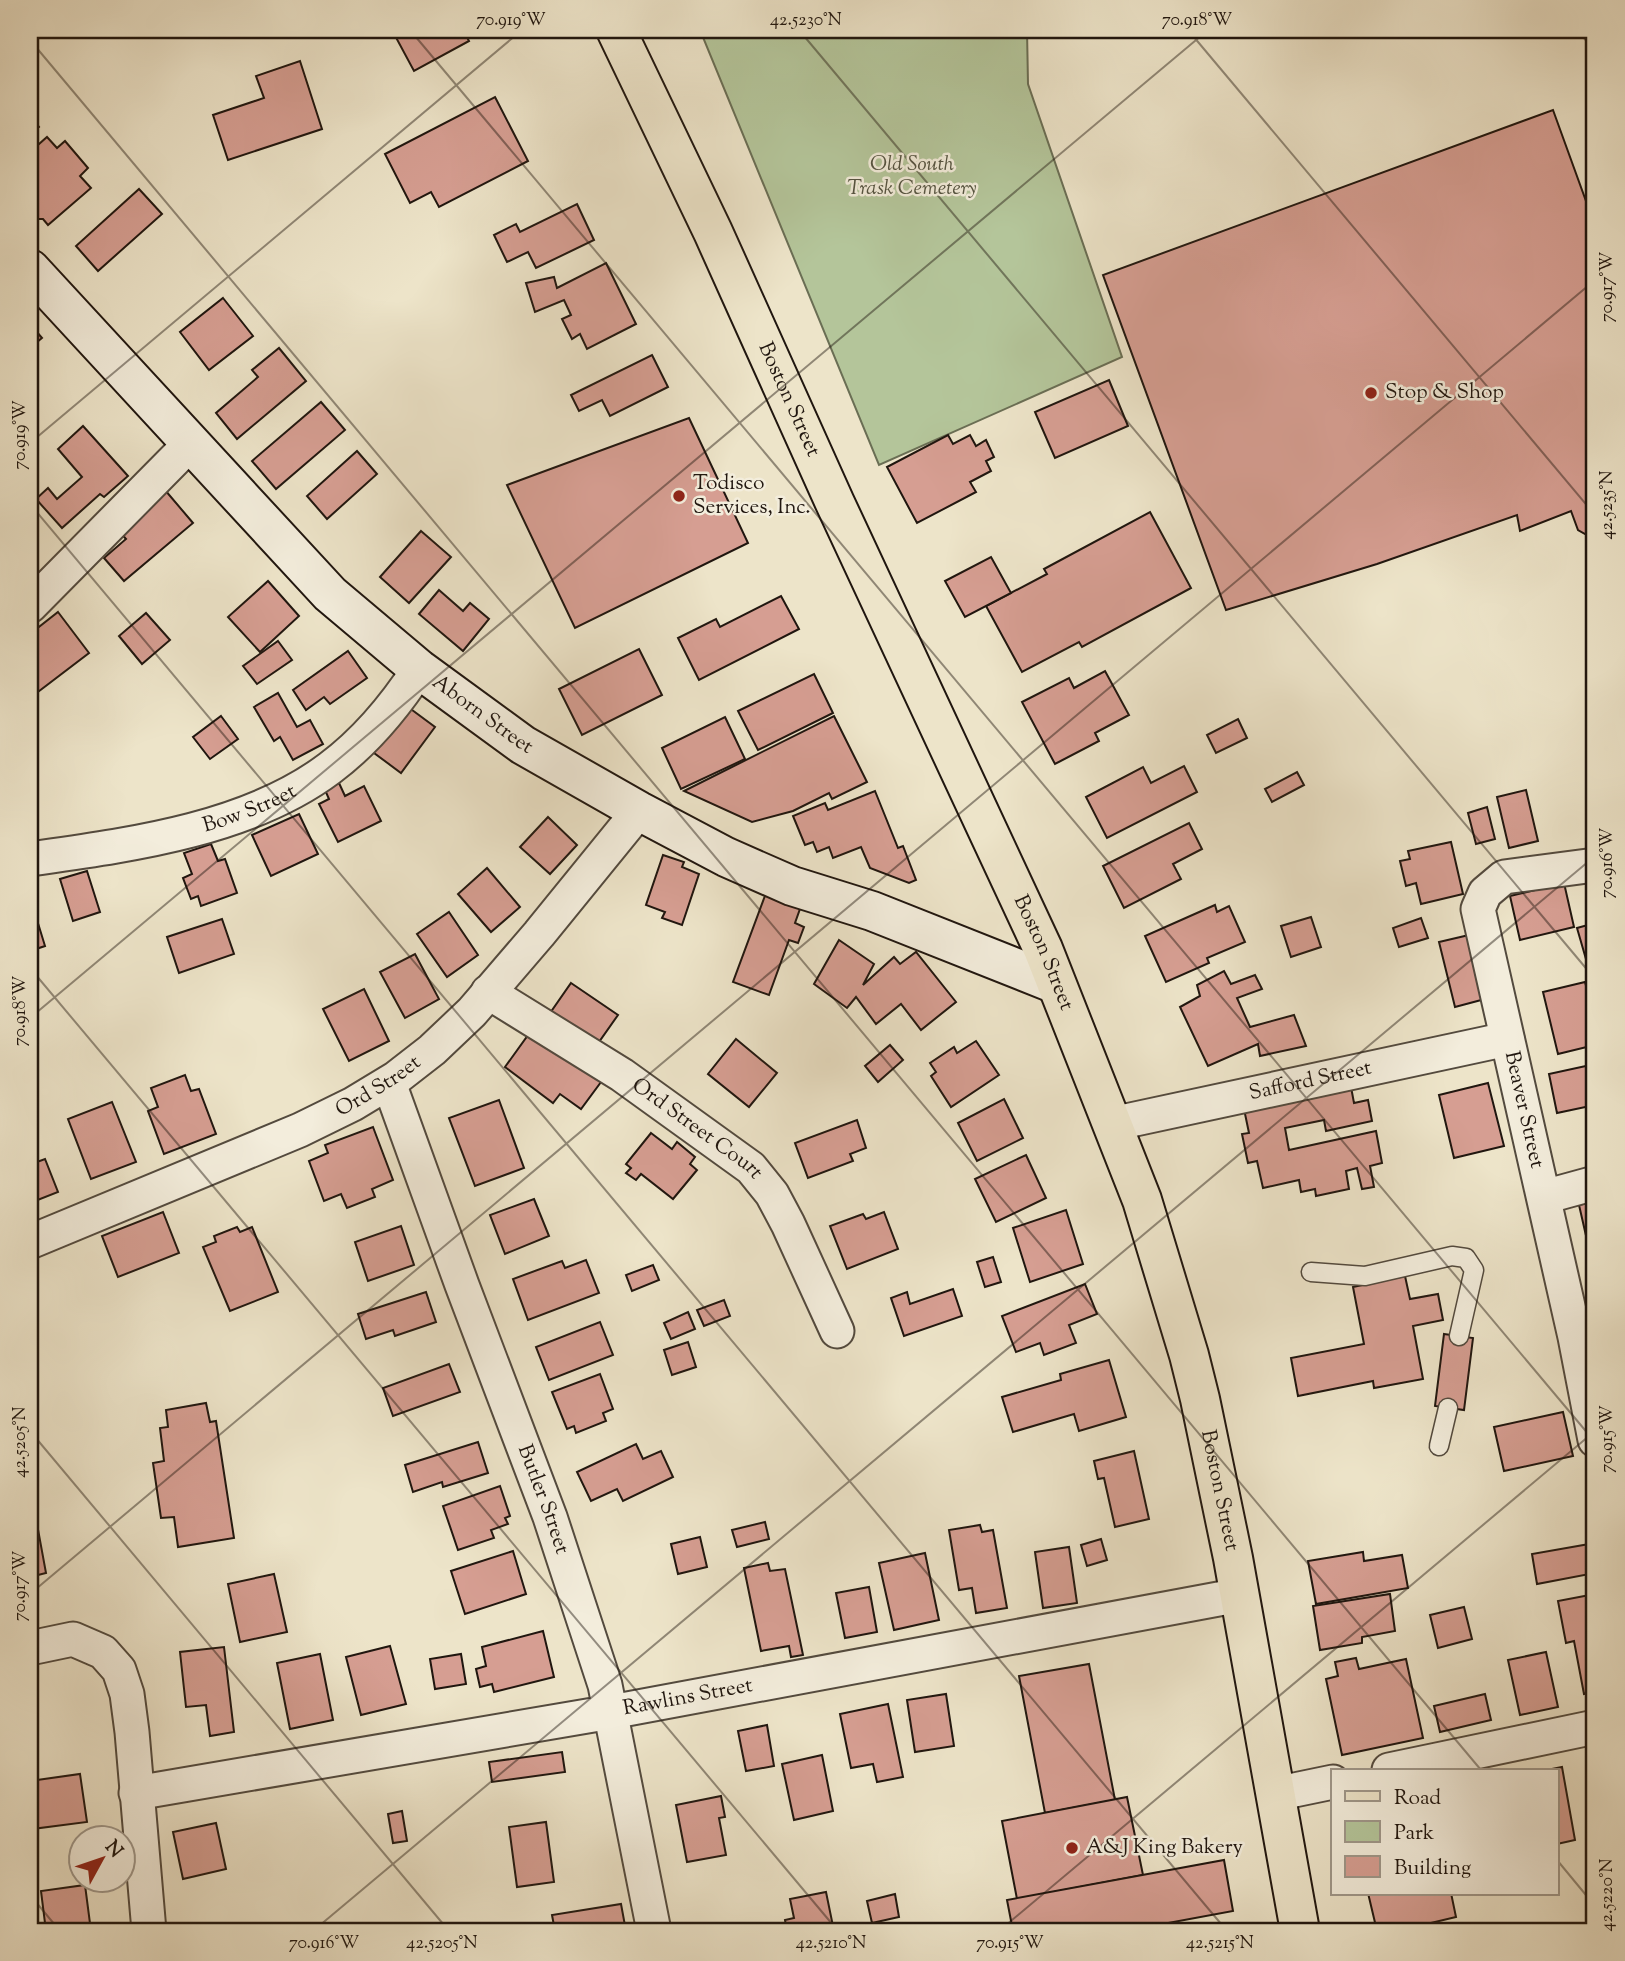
<svg xmlns="http://www.w3.org/2000/svg" width="1625" height="1961" font-family="'Sorts Mill Goudy',serif">
	<rect width="100%" height="100%" fill="#ede4c9"/>
	<filter id="stains"><feTurbulence type="fractalNoise" baseFrequency=".00286" numOctaves="4"/><feColorMatrix values="0 0 0 0 .2 0 0 0 0 .09 0 0 0 0 .02 0 0 0 .5 -.17"/></filter>
	<radialGradient id="worn" r=".72"><stop offset=".6" stop-color="#630" stop-opacity="0"/><stop offset="1" stop-color="#630" stop-opacity=".3"/></radialGradient>
	<polygon fill="#b4c59a" stroke="#6a6e54" stroke-width="2" points="700,30 1027,30 1028,84 1122,357 879,465"/>
	<g fill="#d69e92" stroke="#20160f" stroke-width="2">
		<polygon points="392,30 463,30 469,41 414,71"/>
		<polygon points="300,61 322,129 228,160 213,115 264,98 256,76"/>
		<polygon points="495,97 528,161 439,207 431,192 410,203 385,154"/>
		<polygon points="1553,110 1595,226 1595,536 1594,539 1578,530 1571,511 1520,531 1517,515 1377,564 1226,610 1103,275"/>
		<polygon points="30,116 39,127 30,135"/>
		<polygon points="47,137 57,148 65,141 88,168 80,176 91,188 48,225 43,219 36,219 32,215 30,203 30,152"/>
		<polygon points="139,189 162,214 98,271 76,246"/>
		<polygon points="577,204 594,240 536,268 528,252 507,262 494,235 516,224 520,232"/>
		<polygon points="606,263 636,324 587,349 580,334 572,339 562,319 571,315 564,300 535,312 526,283 554,277 557,288"/>
		<polygon points="223,298 253,336 209,370 180,332"/>
		<polygon points="30,324 42,338 30,348"/>
		<polygon points="279,348 306,381 237,439 216,413 258,377 252,370"/>
		<polygon points="652,355 668,387 610,416 602,400 579,411 571,395"/>
		<polygon points="1109,380 1128,426 1055,458 1035,412"/>
		<polygon points="321,402 345,430 276,489 252,461"/>
		<polygon points="689,418 748,543 575,628 507,485"/>
		<polygon points="83,426 128,476 104,497 100,494 62,528 36,499 48,488 57,499 82,477 58,449"/>
		<polygon points="948,435 953,444 970,435 976,446 986,440 994,457 986,461 991,471 970,482 976,492 917,523 887,467"/>
		<polygon points="357,451 377,474 327,519 307,496"/>
		<polygon points="165,490 193,523 124,581 104,558 126,539 118,530"/>
		<polygon points="1150,512 1191,588 1082,647 1079,642 1022,672 986,606 1047,574 1044,569"/>
		<polygon points="421,531 451,557 409,603 380,577"/>
		<polygon points="991,557 1011,593 965,617 945,581"/>
		<polygon points="268,581 299,616 260,652 228,617"/>
		<polygon points="439,590 463,611 470,603 489,619 463,651 419,614"/>
		<polygon points="781,596 799,629 699,680 678,638 716,619 720,627"/>
		<polygon points="58,612 89,653 30,698 30,634"/>
		<polygon points="146,613 170,640 142,664 119,636"/>
		<polygon points="278,641 292,660 257,684 243,666"/>
		<polygon points="639,649 662,695 582,735 559,689"/>
		<polygon points="348,651 367,678 330,704 324,697 306,710 293,690"/>
		<polygon points="1105,671 1129,715 1095,733 1099,741 1055,764 1022,702 1069,678 1074,688"/>
		<polygon points="814,674 833,713 758,750 738,711"/>
		<polygon points="278,693 297,727 310,720 323,744 293,760 280,737 274,741 254,707"/>
		<polygon points="404,704 435,727 401,773 370,750"/>
		<polygon points="221,716 238,739 210,759 193,737"/>
		<polygon points="834,716 867,782 832,799 829,793 793,811 752,822 684,791"/>
		<polygon points="725,717 745,759 681,789 662,748"/>
		<polygon points="1238,719 1247,738 1216,753 1207,735"/>
		<polygon points="1184,766 1197,792 1107,838 1086,797 1143,767 1151,783"/>
		<polygon points="1297,772 1304,785 1272,802 1265,789"/>
		<polygon points="339,783 345,796 364,786 381,821 338,842 319,804 329,799 325,790"/>
		<polygon points="1526,790 1538,841 1509,848 1497,797"/>
		<polygon points="875,791 898,848 903,846 916,880 909,883 870,868 861,847 833,858 829,847 817,852 813,842 805,845 793,816 825,803 828,810"/>
		<polygon points="1487,807 1495,839 1476,844 1468,813"/>
		<polygon points="299,814 318,854 271,876 252,835"/>
		<polygon points="548,817 577,845 550,874 520,847"/>
		<polygon points="1189,823 1202,849 1173,864 1181,879 1124,908 1103,866"/>
		<polygon points="1451,842 1463,894 1421,904 1416,883 1406,886 1400,861 1410,859 1408,851"/>
		<polygon points="211,844 218,861 225,859 237,893 201,906 198,896 191,899 183,878 192,874 184,853"/>
		<polygon points="663,855 684,862 682,867 699,874 682,925 662,918 665,912 646,905"/>
		<polygon points="487,868 520,907 491,932 458,894"/>
		<polygon points="87,871 100,912 73,921 60,879"/>
		<polygon points="1564,883 1574,927 1520,940 1510,896"/>
		<polygon points="766,893 801,906 795,923 804,927 798,943 789,940 769,995 733,982"/>
		<polygon points="30,897 45,946 30,951"/>
		<polygon points="1215,905 1217,912 1229,906 1245,942 1207,958 1209,963 1166,982 1145,936"/>
		<polygon points="449,912 478,955 447,977 417,934"/>
		<polygon points="1311,917 1321,947 1291,957 1281,926"/>
		<polygon points="1421,918 1428,938 1399,947 1393,928"/>
		<polygon points="222,919 234,954 179,973 167,937"/>
		<polygon points="1595,923 1595,964 1588,966 1577,928"/>
		<polygon points="1469,935 1485,999 1455,1007 1439,942"/>
		<polygon points="839,940 874,964 863,985 894,957 900,964 916,952 956,1002 921,1030 901,1004 876,1024 856,997 847,1008 814,984"/>
		<polygon points="415,954 439,999 405,1018 380,972"/>
		<polygon points="1224,971 1231,984 1255,975 1262,989 1237,998 1250,1027 1294,1015 1306,1046 1260,1056 1258,1044 1208,1066 1180,1007 1200,996 1197,985"/>
		<polygon points="1585,982 1595,1020 1595,1045 1558,1054 1543,992"/>
		<polygon points="571,983 618,1015 594,1049 548,1016"/>
		<polygon points="364,989 389,1041 349,1061 323,1009"/>
		<polygon points="531,1031 601,1082 581,1109 560,1094 553,1103 505,1067"/>
		<polygon points="736,1039 777,1073 749,1107 708,1074"/>
		<polygon points="976,1041 999,1075 951,1107 931,1076 936,1072 930,1063 954,1047 957,1053"/>
		<polygon points="890,1045 903,1060 878,1082 865,1066"/>
		<polygon points="1595,1064 1595,1105 1557,1113 1549,1074"/>
		<polygon points="185,1075 191,1091 199,1089 216,1134 164,1154 148,1111 158,1107 151,1088"/>
		<polygon points="1488,1083 1504,1146 1454,1158 1439,1095"/>
		<polygon points="1351,1087 1354,1103 1368,1100 1372,1121 1326,1131 1324,1120 1285,1128 1289,1150 1376,1131 1382,1163 1370,1166 1374,1187 1362,1189 1357,1168 1346,1171 1349,1189 1316,1196 1315,1189 1301,1192 1299,1180 1263,1188 1257,1161 1248,1163 1242,1134 1249,1133 1244,1109"/>
		<polygon points="1004,1099 1023,1138 977,1161 958,1123"/>
		<polygon points="499,1100 524,1168 475,1186 449,1118"/>
		<polygon points="112,1102 136,1162 91,1179 68,1119"/>
		<polygon points="857,1120 866,1148 850,1154 853,1161 808,1178 795,1143"/>
		<polygon points="373,1127 393,1180 372,1189 375,1197 347,1208 341,1194 324,1201 309,1161 328,1153 325,1145"/>
		<polygon points="651,1133 672,1149 677,1142 695,1157 690,1164 697,1170 673,1199 641,1174 636,1180 626,1173 631,1168 626,1164"/>
		<polygon points="30,1145 37,1162 45,1159 58,1192 30,1203"/>
		<polygon points="1026,1155 1046,1198 996,1222 975,1179"/>
		<polygon points="1595,1196 1595,1238 1587,1240 1579,1205 1587,1203 1586,1198"/>
		<polygon points="534,1199 549,1236 505,1254 490,1215"/>
		<polygon points="1066,1210 1083,1264 1030,1282 1013,1228"/>
		<polygon points="163,1212 179,1253 118,1277 102,1236"/>
		<polygon points="884,1212 898,1249 847,1269 830,1226 863,1214 866,1219"/>
		<polygon points="401,1226 414,1265 368,1281 355,1242"/>
		<polygon points="237,1227 240,1232 252,1227 278,1292 230,1311 203,1247 216,1242 214,1236"/>
		<polygon points="993,1257 1001,1282 985,1287 977,1262"/>
		<polygon points="586,1260 599,1293 528,1320 513,1279 562,1261 565,1268"/>
		<polygon points="653,1265 659,1280 632,1291 626,1275"/>
		<polygon points="1405,1276 1410,1299 1438,1294 1443,1320 1413,1326 1423,1379 1374,1388 1373,1381 1298,1396 1291,1358 1364,1344 1353,1287"/>
		<polygon points="1085,1284 1097,1314 1069,1325 1076,1343 1044,1355 1040,1343 1016,1352 1002,1316"/>
		<polygon points="953,1289 962,1316 904,1336 891,1298 907,1292 910,1304"/>
		<polygon points="426,1292 436,1322 395,1336 393,1330 366,1339 358,1314"/>
		<polygon points="724,1300 730,1316 704,1326 697,1310"/>
		<polygon points="688,1312 695,1329 671,1339 664,1323"/>
		<polygon points="600,1322 613,1355 549,1380 536,1347"/>
		<polygon points="1444,1334 1473,1338 1464,1410 1435,1406"/>
		<polygon points="688,1342 696,1367 672,1375 664,1350"/>
		<polygon points="1109,1360 1126,1417 1079,1431 1074,1414 1013,1432 1002,1397 1061,1380 1060,1374"/>
		<polygon points="449,1364 460,1392 393,1416 383,1388"/>
		<polygon points="600,1374 613,1409 603,1413 606,1421 576,1433 574,1426 567,1429 552,1392"/>
		<polygon points="206,1403 210,1422 216,1421 234,1538 178,1547 174,1517 161,1518 153,1463 164,1461 160,1428 168,1427 166,1410"/>
		<polygon points="1563,1412 1573,1456 1504,1471 1494,1427"/>
		<polygon points="478,1442 488,1473 443,1487 442,1482 413,1492 405,1465"/>
		<polygon points="636,1444 643,1459 661,1451 673,1477 623,1501 617,1489 591,1501 577,1472"/>
		<polygon points="1134,1451 1149,1519 1115,1527 1104,1478 1098,1479 1094,1461"/>
		<polygon points="500,1486 510,1516 505,1518 508,1524 491,1530 494,1538 458,1550 443,1506"/>
		<polygon points="30,1516 32,1525 37,1524 46,1573 30,1577"/>
		<polygon points="765,1522 769,1539 737,1547 732,1530"/>
		<polygon points="980,1525 982,1532 993,1530 1007,1608 976,1613 972,1588 959,1590 949,1530"/>
		<polygon points="700,1537 707,1567 678,1574 671,1544"/>
		<polygon points="1101,1539 1107,1560 1087,1566 1081,1545"/>
		<polygon points="1595,1543 1595,1573 1537,1584 1532,1554"/>
		<polygon points="1069,1547 1077,1603 1043,1608 1035,1552"/>
		<polygon points="513,1551 526,1594 465,1614 451,1571"/>
		<polygon points="1363,1552 1364,1561 1402,1555 1408,1588 1316,1604 1308,1561"/>
		<polygon points="925,1553 939,1620 894,1630 879,1563"/>
		<polygon points="768,1563 770,1571 785,1569 803,1655 791,1657 789,1646 761,1651 744,1568"/>
		<polygon points="274,1574 287,1632 240,1642 228,1584"/>
		<polygon points="869,1587 877,1632 845,1638 836,1593"/>
		<polygon points="1390,1594 1395,1631 1362,1637 1362,1643 1320,1650 1313,1606"/>
		<polygon points="1595,1594 1595,1692 1584,1694 1574,1641 1566,1643 1558,1601"/>
		<polygon points="1464,1607 1472,1639 1438,1648 1430,1615"/>
		<polygon points="543,1631 554,1677 494,1692 492,1684 480,1687 476,1669 486,1666 482,1647"/>
		<polygon points="390,1646 406,1704 361,1715 346,1657"/>
		<polygon points="224,1647 234,1732 210,1736 206,1705 186,1707 180,1652"/>
		<polygon points="1546,1652 1558,1707 1520,1715 1508,1660"/>
		<polygon points="320,1654 333,1720 290,1729 277,1663"/>
		<polygon points="461,1654 466,1684 435,1689 430,1659"/>
		<polygon points="1356,1658 1359,1669 1406,1659 1423,1738 1342,1755 1326,1679 1338,1676 1335,1662"/>
		<polygon points="1089,1664 1115,1800 1045,1813 1019,1676"/>
		<polygon points="946,1694 954,1746 915,1752 907,1700"/>
		<polygon points="1485,1694 1491,1720 1440,1732 1434,1706"/>
		<polygon points="888,1704 903,1777 877,1782 873,1764 851,1768 840,1714"/>
		<polygon points="767,1725 774,1766 746,1771 738,1731"/>
		<polygon points="562,1752 565,1772 492,1782 489,1762"/>
		<polygon points="822,1755 833,1811 794,1820 782,1764"/>
		<polygon points="1562,1767 1575,1840 1557,1844 1557,1770 1547,1770"/>
		<polygon points="80,1774 87,1822 32,1829 30,1781"/>
		<polygon points="721,1796 725,1817 719,1818 726,1855 687,1862 676,1805"/>
		<polygon points="1127,1797 1143,1875 1017,1899 1002,1821"/>
		<polygon points="402,1811 407,1841 393,1843 388,1814"/>
		<polygon points="546,1822 554,1882 517,1887 509,1827"/>
		<polygon points="216,1823 226,1869 183,1879 173,1832"/>
		<polygon points="1224,1860 1233,1911 1125,1931 1013,1931 1007,1900"/>
		<polygon points="85,1885 91,1931 46,1931 41,1891"/>
		<polygon points="826,1892 834,1931 787,1931 785,1920 794,1918 790,1899"/>
		<polygon points="1368,1893 1451,1893 1456,1917 1414,1927 1415,1931 1377,1931"/>
		<polygon points="895,1894 899,1917 872,1923 867,1901"/>
		<polygon points="621,1904 626,1931 555,1931 552,1915"/>
		<polygon points="751,1925 753,1931 726,1931"/>
	</g>
	<g fill="none" stroke-linecap="round" stroke-linejoin="round">
		<g stroke="#534a3e" stroke-width="21">
			<g id="lane">
				<polyline points="1311,1272 1365,1276 1452,1256 1466,1258 1474,1270 1459,1336"/>
				<polyline points="1439,1446 1448,1408"/>
			</g>
		</g>
		<g stroke="#534a3e" stroke-width="37">
			<g id="street">
				<polyline points="30,606 190,444"/>
				<path id="s1" d="M30,859C129,845 248,830 330,768C366,741 395,706 419,669"/>
				<path id="s2" d="M1595,865L1504,877L1485,893L1478,909L1575,1337L1595,1440"/>
				<path id="s3" d="M488,992L622,1075L751,1168L772,1194L788,1224L837,1331"/>
				<path id="s4" d="M389,1083L462,1285L550,1517L605,1685L654,1931"/>
				<path id="s5" d="M1112,1124L1507,1039"/>
				<polyline points="1544,1197 1595,1183"/>
				<path id="s6" d="M30,1242L300,1130L353,1104L396,1078L432,1050L472,1012L539,934L639,811"/>
				<polyline points="30,1648 73,1639 103,1652 119,1670 127,1694 132,1732 149,1931"/>
				<polyline points="1389,1770 1595,1727"/>
				<path id="s7" d="M136,1793L611,1712L1240,1595"/>
				<polyline points="1275,1794 1333,1782"/>
			</g>
		</g>
		<g stroke="#20160f" stroke-width="42">
			<g id="secondary">
				<path id="s8" d="M30,269L330,594L419,669L523,745L639,811L726,857L792,886L872,911L1056,984"/>
			</g>
		</g>
		<g stroke="#20160f" stroke-width="42">
			<g id="primary">
				<path id="s9" d="M616,30L713,232L835,503L1043,949L1142,1200L1189,1355L1200,1399L1233,1558L1300,1931"/>
			</g>
		</g>
		<use href="#lane" stroke="#f3eddc" stroke-width="18"/>
		<use href="#street" stroke="#f3eddc" stroke-width="33"/>
		<use href="#secondary" stroke="#f3eddc" stroke-width="38"/>
		<use href="#primary" stroke="#ede4c9" stroke-width="38"/>
	</g>
	<path fill="none" stroke="#20160f" stroke-width="2" stroke-opacity="0.45" d="M410,30L1595,1442M799,30L1595,979M1188,30L1595,515M1577,30L1595,51M30,40L1481,1770M30,443L522,30M30,504L1227,1931M30,968L838,1931M30,1018L1208,30M30,1431L449,1931M30,1594L1595,280M1557,1860L1595,1906M30,1895L60,1931M313,1931L1595,856M999,1931L1595,1431"/>
	<g fill="#8f2418" stroke="#f3eddc" stroke-width="2.5">
		<circle cx="1371" cy="393" r="7"/>
		<circle cx="679" cy="496" r="7"/>
		<circle cx="1072" cy="1848" r="7"/>
	</g>
	<g text-anchor="middle" dominant-baseline="central" stroke-width="5" stroke-linejoin="round" paint-order="stroke">
		<g font-size="21" font-style="italic" fill="#545340" stroke="#f3eddc">
			<text x="912" y="165">Old South<tspan x="912" dy="24">Trask Cemetery</tspan></text>
		</g>
		<g font-size="21" fill="#20160f" stroke="#f3eddc" text-anchor="start">
			<text x="1385" y="393">Stop &amp; Shop</text>
			<text x="693" y="484">Todisco<tspan x="693" dy="24">Services, Inc.</tspan></text>
			<text x="1086" y="1848">A&amp;J King Bakery</text>
		</g>
		<g font-size="21" fill="#20160f" stroke="#f3eddc">
			<text stroke="none"><textPath href="#s9" startOffset="408">Boston Street</textPath></text>
			<text stroke="none"><textPath href="#s8" startOffset="637">Aborn Street</textPath></text>
			<text stroke="none"><textPath href="#s1" startOffset="226">Bow Street</textPath></text>
			<text stroke="none"><textPath href="#s9" startOffset="1017">Boston Street</textPath></text>
			<text stroke="none"><textPath href="#s5" startOffset="203">Safford Street</textPath></text>
			<text stroke="none"><textPath href="#s6" startOffset="382">Ord Street</textPath></text>
			<text stroke="none"><textPath href="#s2" startOffset="340">Beaver Street</textPath></text>
			<text stroke="none"><textPath href="#s3" startOffset="250">Ord Street Court</textPath></text>
			<text stroke="none"><textPath href="#s9" startOffset="1584">Boston Street</textPath></text>
			<text stroke="none"><textPath href="#s4" startOffset="444">Butler Street</textPath></text>
			<text stroke="none"><textPath href="#s7" startOffset="560">Rawlins Street</textPath></text>
		</g>
	</g>
	<rect width="1625" height="1961" fill="none" stroke="#ede4c9" stroke-width="77"/>
	<rect x="1331" y="1769" width="228" height="126" fill="#f3eddc" stroke="#9f978a" stroke-width="2"/>
	<rect x="1345" y="1791" width="35" height="10" fill="#ede4c9" stroke="#9f978a" stroke-width="2"/>
	<text x="1394" y="1804" font-size="21" fill="#20160f">Road</text>
	<rect x="1345" y="1821" width="35" height="21" fill="#b4c59a" stroke="#9f978a" stroke-width="2"/>
	<text x="1394" y="1839" font-size="21" fill="#20160f">Park</text>
	<rect x="1345" y="1856" width="35" height="21" fill="#d69e92" stroke="#9f978a" stroke-width="2"/>
	<text x="1394" y="1874" font-size="21" fill="#20160f">Building</text>
	<g transform="translate(102 1859) rotate(50)"><circle r="33" fill="#f3eddc" stroke="#9f978a" stroke-width="2"/>
	<path d="M0-5L12 26L0 18L-12 26Z" fill="#8f2418"/>
	<text y="-10" font-size="19" font-weight="bold" text-anchor="middle" fill="#20160f">N</text>
	</g>
	<rect x="38" y="38" width="1548" height="1885" fill="none" stroke="#20160f" stroke-width="2.5"/>
	<g font-size="18" text-anchor="middle" fill="#20160f">
		<text x="511" y="25">70.919°W</text>
		<text x="806" y="25">42.5230°N</text>
		<text x="1197" y="25">70.918°W</text>
		<text transform="translate(1606 287) rotate(-90)" y="6">70.917°W</text>
		<text transform="translate(19 435) rotate(-90)" y="6">70.919°W</text>
		<text transform="translate(1606 505) rotate(-90)" y="6">42.5235°N</text>
		<text transform="translate(1606 863) rotate(-90)" y="6">70.916°W</text>
		<text transform="translate(19 1011) rotate(-90)" y="6">70.918°W</text>
		<text transform="translate(1606 1439) rotate(-90)" y="6">70.915°W</text>
		<text transform="translate(19 1442) rotate(-90)" y="6">42.5205°N</text>
		<text transform="translate(19 1586) rotate(-90)" y="6">70.917°W</text>
		<text transform="translate(1606 1895) rotate(-90)" y="6">42.5220°N</text>
		<text x="324" y="1948">70.916°W</text>
		<text x="442" y="1948">42.5205°N</text>
		<text x="831" y="1948">42.5210°N</text>
		<text x="1010" y="1948">70.915°W</text>
		<text x="1220" y="1948">42.5215°N</text>
	</g>
	<rect width="100%" height="100%" filter="url(#stains)"/>
	<rect width="100%" height="100%" fill="url(#worn)"/>
</svg>
